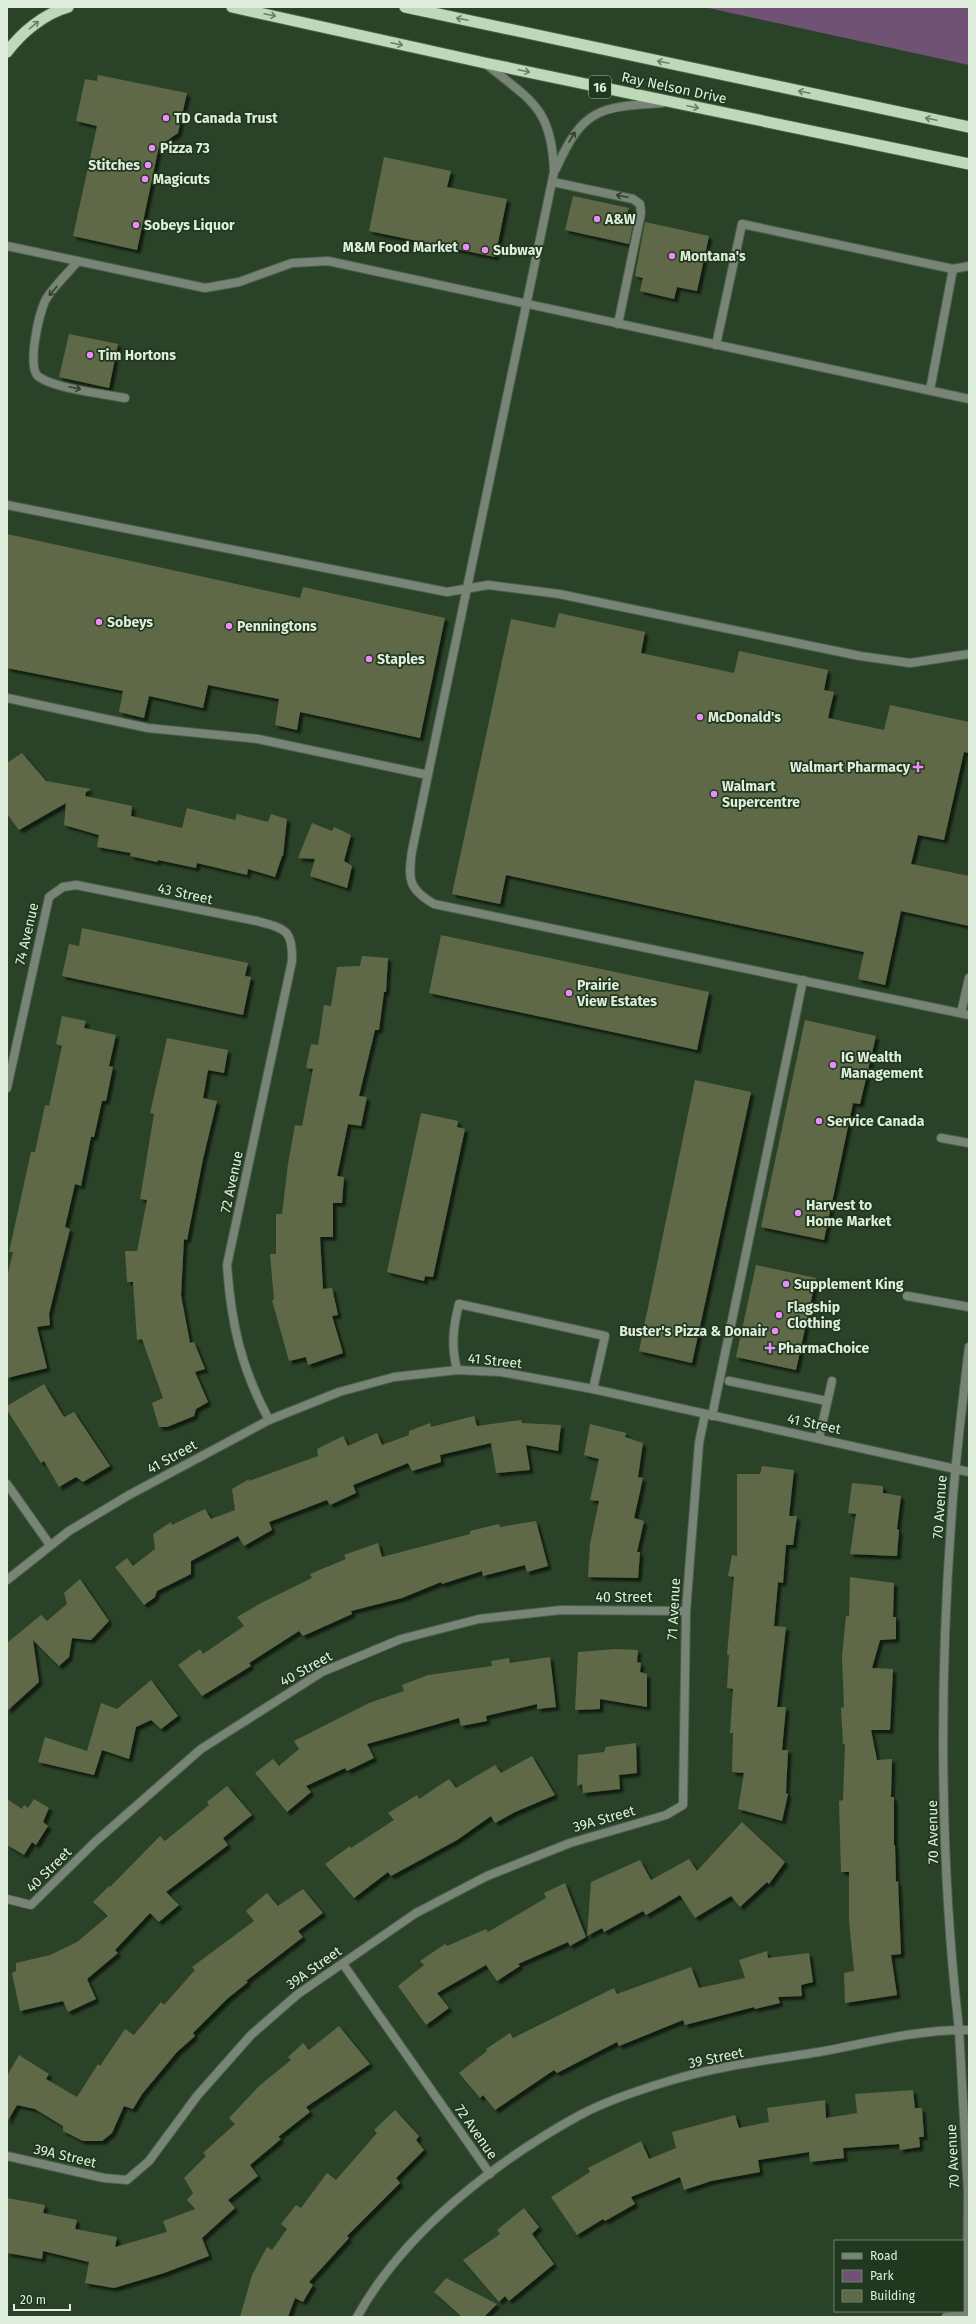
<svg xmlns="http://www.w3.org/2000/svg" width="976" height="2324" font-family="'Fira Sans',sans-serif">
	<defs>
		<filter id="shadow"><feDropShadow dx="3.5" dy="3.5" stdDeviation="1" flood-color="#0009"/></filter>
	</defs>
	<rect width="100%" height="100%" fill="#2a4328"/>
	<polygon fill="#705275" points="704,7 969,7 969,65"/>
	<g fill="#5e6946" filter="url(#shadow)">
		<polygon points="98,75 187,93 178,133 159,146 137,250 73,236 97,126 76,121 85,79 97,81"/>
		<polygon points="384,157 451,171 447,187 507,199 495,257 369,231"/>
		<polygon points="573,196 629,208 626,218 634,220 629,244 565,230"/>
		<polygon points="645,222 709,236 697,291 677,287 674,299 640,291 643,278 635,276"/>
		<polygon points="69,334 118,344 109,388 59,377"/>
		<polygon points="7,534 300,598 303,587 445,618 420,738 300,712 297,730 275,725 279,699 208,685 203,708 149,696 144,718 119,712 123,691 7,668"/>
		<polygon points="559,613 645,632 641,653 734,673 739,651 828,670 824,690 834,692 828,718 884,730 890,705 969,722 969,753 964,752 944,840 918,835 911,864 969,876 969,926 901,911 885,985 858,979 864,952 506,875 500,904 452,894 511,619 555,628"/>
		<polygon points="22,753 46,781 91,789 86,792 85,796 132,806 131,816 182,828 187,808 235,820 237,814 268,822 271,814 287,819 283,856 282,856 275,877 248,869 247,875 197,863 196,868 158,860 157,862 130,856 131,853 97,847 99,835 64,825 66,803 19,830 7,814 7,763"/>
		<polygon points="312,823 332,831 334,827 351,835 344,861 352,866 347,888 310,876 315,859 298,858"/>
		<polygon points="82,928 248,963 245,976 251,977 243,1015 62,976 69,944 79,946"/>
		<polygon points="441,935 709,992 697,1050 429,993"/>
		<polygon points="362,956 388,958 386,992 384,992 379,1030 375,1030 359,1096 367,1097 361,1126 348,1124 337,1176 344,1177 342,1203 333,1203 333,1237 320,1237 323,1289 332,1288 338,1315 332,1316 343,1353 308,1365 306,1357 289,1361 272,1300 274,1300 270,1254 276,1254 276,1214 282,1214 288,1164 295,1125 302,1126 313,1069 306,1068 311,1044 318,1045 324,1005 331,1006 337,967 360,966"/>
		<polygon points="62,1016 86,1021 84,1028 116,1035 109,1066 113,1067 106,1101 102,1101 94,1137 91,1137 81,1186 75,1184 65,1227 70,1229 49,1314 50,1325 37,1327 47,1368 7,1378 7,1277 13,1252 9,1252 31,1152 35,1152 45,1105 49,1106 62,1046 56,1044"/>
		<polygon points="805,1020 876,1036 860,1104 853,1103 824,1240 761,1227"/>
		<polygon points="167,1038 228,1050 224,1073 208,1070 203,1098 217,1101 203,1159 187,1240 184,1239 181,1295 190,1343 194,1342 205,1369 195,1372 208,1402 196,1409 194,1416 167,1427 159,1427 152,1403 163,1398 142,1339 137,1340 133,1282 127,1282 125,1251 137,1251 147,1200 140,1199 154,1114 150,1113"/>
		<polygon points="695,1080 751,1092 692,1363 639,1351"/>
		<polygon points="421,1113 458,1121 457,1127 465,1129 433,1277 425,1276 424,1281 387,1272"/>
		<polygon points="756,1265 816,1278 796,1370 736,1357"/>
		<polygon points="44,1384 64,1417 74,1412 110,1466 83,1482 76,1477 59,1487 44,1461 41,1463 7,1410 7,1406"/>
		<polygon points="474,1416 477,1426 521,1420 522,1423 561,1425 558,1451 526,1445 530,1470 496,1473 491,1443 440,1455 441,1462 412,1471 408,1463 353,1485 356,1493 330,1505 327,1500 269,1522 272,1530 244,1546 238,1536 191,1561 191,1574 157,1591 155,1597 144,1605 115,1567 127,1558 133,1566 155,1549 153,1534 171,1522 172,1525 205,1509 211,1519 235,1510 232,1489 249,1479 249,1481 318,1456 317,1449 343,1436 348,1446 377,1433 382,1445 409,1435 409,1431 430,1423 431,1427"/>
		<polygon points="590,1424 626,1433 625,1437 643,1443 638,1477 643,1478 634,1518 644,1521 637,1552 640,1552 638,1578 588,1577 590,1544 599,1501 590,1500 599,1459 584,1455"/>
		<polygon points="762,1466 794,1470 789,1516 797,1516 793,1545 786,1545 783,1583 778,1582 774,1626 786,1627 777,1707 786,1707 782,1750 788,1750 786,1793 788,1794 782,1821 738,1809 744,1773 732,1772 733,1733 730,1733 733,1689 727,1688 729,1655 727,1655 734,1577 728,1576 732,1555 737,1556 737,1474 760,1474"/>
		<polygon points="852,1483 883,1486 883,1493 901,1496 897,1529 899,1530 897,1556 850,1554 856,1514 848,1513"/>
		<polygon points="536,1521 548,1566 527,1572 525,1565 483,1576 482,1571 442,1584 441,1582 402,1598 351,1611 352,1614 303,1636 299,1631 249,1663 251,1666 202,1696 178,1665 200,1649 203,1654 244,1626 237,1617 263,1602 312,1578 310,1574 346,1559 344,1555 378,1543 382,1557 470,1534 470,1531 499,1524 500,1527"/>
		<polygon points="850,1577 894,1583 893,1617 896,1617 896,1639 880,1640 872,1668 893,1669 890,1730 871,1730 877,1760 892,1759 891,1797 894,1797 894,1845 895,1845 896,1882 898,1881 901,1954 891,1955 897,1995 845,2003 844,1973 854,1971 849,1921 849,1872 841,1872 839,1801 843,1800 845,1744 843,1744 841,1708 844,1707 842,1657 846,1616 849,1616"/>
		<polygon points="80,1579 109,1621 91,1640 72,1638 69,1657 59,1666 33,1640 39,1682 7,1711 7,1643 41,1615 47,1621 67,1604 64,1593"/>
		<polygon points="616,1649 638,1650 637,1662 641,1663 640,1672 647,1674 647,1707 600,1699 600,1709 575,1710 578,1652"/>
		<polygon points="550,1657 556,1707 537,1709 537,1704 486,1716 487,1721 461,1726 459,1718 367,1744 374,1758 347,1771 345,1768 306,1786 311,1792 287,1812 255,1773 273,1759 279,1766 299,1749 294,1741 369,1703 404,1691 402,1685 428,1675 492,1666 491,1661 509,1658 510,1663"/>
		<polygon points="151,1680 178,1716 161,1729 151,1720 136,1727 129,1759 102,1750 94,1775 38,1762 45,1737 87,1751 101,1703 117,1709"/>
		<polygon points="636,1743 637,1773 619,1775 620,1789 583,1793 582,1784 577,1786 578,1755 604,1752 606,1747"/>
		<polygon points="532,1756 555,1795 515,1812 495,1823 491,1816 457,1840 391,1876 388,1872 354,1898 325,1864 350,1846 351,1848 394,1820 388,1813 417,1795 419,1799 449,1779 456,1788 495,1765 501,1773"/>
		<polygon points="227,1786 252,1815 223,1838 228,1845 166,1892 179,1905 159,1922 150,1913 115,1950 118,1953 87,1979 96,1999 68,2012 63,2001 20,2011 12,1973 16,1971 16,1963 50,1955 77,1942 108,1916 93,1902 109,1886 110,1887 160,1836 165,1841 209,1805 207,1802"/>
		<polygon points="7,1799 22,1809 24,1805 28,1808 34,1799 49,1808 43,1822 48,1826 36,1845 32,1842 24,1855 7,1845"/>
		<polygon points="742,1822 785,1862 769,1884 767,1882 740,1907 731,1896 695,1918 680,1895 646,1915 643,1911 604,1932 602,1928 587,1936 591,1882 640,1860 651,1880 689,1859 697,1871"/>
		<polygon points="565,1883 586,1937 570,1946 568,1942 518,1964 520,1966 497,1981 486,1965 437,1993 449,2008 426,2025 398,1986 424,1965 420,1961 445,1944 447,1946 486,1929 488,1932 546,1898 544,1893"/>
		<polygon points="303,1889 323,1913 298,1931 303,1937 246,1981 248,1982 227,1999 193,2033 195,2036 177,2052 142,2094 133,2109 124,2106 112,2133 102,2141 83,2141 63,2131 63,2126 35,2109 17,2105 7,2122 7,2076 19,2055 49,2074 46,2079 77,2097 98,2064 100,2066 125,2029 134,2035 161,2002 164,2005 195,1970 192,1967 254,1921 246,1911 267,1893 278,1906"/>
		<polygon points="767,1951 768,1958 809,1953 813,1982 801,1985 802,1996 778,1997 780,2003 755,2009 754,2007 685,2025 683,2020 619,2046 617,2042 557,2073 554,2070 495,2110 483,2095 480,2098 459,2073 487,2051 486,2049 510,2033 513,2038 614,1988 617,1994 691,1967 699,1988 745,1978 739,1960"/>
		<polygon points="339,2026 370,2064 306,2107 310,2112 278,2137 281,2139 250,2165 258,2176 228,2200 235,2208 202,2238 209,2256 164,2273 114,2288 85,2283 89,2262 43,2251 42,2259 7,2253 7,2198 45,2205 43,2213 77,2220 75,2229 117,2237 115,2247 167,2232 163,2221 195,2209 187,2200 193,2193 184,2178 206,2156 203,2153 235,2124 229,2118 259,2086 291,2060 288,2057 303,2043 309,2050"/>
		<polygon points="913,2090 915,2108 922,2108 924,2137 919,2137 920,2147 900,2150 899,2144 843,2148 844,2158 810,2162 809,2152 758,2160 760,2172 711,2181 684,2190 680,2177 631,2197 635,2204 605,2221 603,2219 577,2235 551,2197 590,2172 588,2168 641,2141 649,2159 676,2148 672,2132 735,2115 739,2128 769,2122 767,2108 825,2100 826,2118 857,2113 855,2094"/>
		<polygon points="395,2110 419,2136 416,2140 424,2150 396,2178 400,2183 347,2236 349,2238 309,2282 313,2285 303,2302 295,2298 288,2317 240,2317 252,2275 267,2247 272,2250 287,2229 281,2224 296,2205 301,2208 327,2173 336,2180 377,2133 374,2130"/>
		<polygon points="524,2208 539,2227 532,2234 554,2264 509,2301 505,2296 499,2302 463,2260 500,2234 497,2230"/>
		<polygon points="446,2278 497,2304 484,2317 462,2317 434,2292"/>
	</g>
	<g fill="none" stroke-linecap="round" stroke-linejoin="round">
		<g stroke="#4b6249" stroke-width="10">
			<g id="service">
				<path d="M487,65C532,101 552,109 554,172L412,851C408,879 408,889 434,904L969,1015"/>
				<path d="M556,169C583,108 599,107 662,103"/>
				<polyline points="553,182 633,199 640,204 641,213 618,324"/>
				<polyline points="7,246 205,288 239,282 292,263 328,261 969,399"/>
				<path d="M78,261C69,272 51,289 45,301C39,314 26,369 39,377C57,389 103,394 125,398"/>
				<polyline points="716,345 742,224 953,269 969,266"/>
				<polyline points="930,390 953,269"/>
				<polyline points="7,505 447,592 488,585 559,594 860,656 910,663 969,654"/>
				<polyline points="7,698 148,728 258,739 428,775"/>
				<polyline points="961,1013 969,978"/>
				<polyline points="941,1138 969,1143"/>
				<polyline points="907,1296 969,1307"/>
				<path d="M457,1370C451,1346 453,1327 459,1304L605,1336L593,1389"/>
				<polyline points="729,1381 827,1401"/>
				<polyline points="712,1416 803,980"/>
				<polyline points="819,1438 832,1381"/>
			</g>
		</g>
		<g stroke="#4b6249" stroke-width="10">
			<g id="minor">
				<path d="M7,1088L49,897L63,887L76,885L257,921C285,929 293,929 292,961L227,1265C231,1323 241,1368 269,1420"/>
				<polyline points="7,1484 50,1545"/>
				<polyline points="7,1580 69,1531 129,1495 269,1420 339,1392 394,1377 457,1370 501,1372 593,1389 969,1472"/>
				<polyline points="7,1899 31,1905 95,1842 201,1749 322,1672 401,1639 479,1619 561,1610 686,1611"/>
				<polyline points="343,1964 490,2174"/>
				<polyline points="959,2030 968,2190 967,2317"/>
				<polyline points="7,2156 104,2178 127,2180 149,2161 197,2096 251,2035 298,1994 368,1946 416,1913 487,1876 570,1843 666,1815 683,1805 686,1611 699,1443 705,1414"/>
				<polyline points="946,2317 969,2314"/>
			</g>
		</g>
		<g stroke="#4b6249" stroke-width="10">
			<g id="tertiary">
				<path d="M959,2030C939,1854 939,1674 953,1497C957,1447 963,1397 969,1347"/>
				<path d="M357,2317C404,2232 496,2161 580,2115C608,2100 639,2090 669,2081C717,2066 769,2060 819,2052C868,2043 919,2029 969,2030"/>
			</g>
		</g>
		<g stroke="#4b6249" stroke-width="13">
			<g id="trunk">
				<polyline points="232,7 485,63 969,164"/>
				<polyline points="405,7 969,127"/>
				<path d="M7,52C22,32 44,14 68,7"/>
			</g>
		</g>
		<use href="#service" stroke="#788476" stroke-width="8"/>
		<use href="#minor" stroke="#788476" stroke-width="8"/>
		<use href="#tertiary" stroke="#788476" stroke-width="8"/>
		<use href="#trunk" stroke="#bed9ba" stroke-width="11"/>
	</g>
	<defs><path id="oneway-shaft" d="M-6 0H5M1.5-3L5.5 0L1.5 3" fill="none" stroke-width="1.6" stroke-linecap="round" stroke-linejoin="round"/></defs>
	<g stroke="#678064">
		<use href="#oneway-shaft" transform="translate(270 15) rotate(12)"/>
		<use href="#oneway-shaft" transform="translate(462 19) rotate(-168)"/>
		<use href="#oneway-shaft" transform="translate(34 25) rotate(-39)"/>
		<use href="#oneway-shaft" transform="translate(397 44) rotate(12)"/>
		<use href="#oneway-shaft" transform="translate(663 62) rotate(-168)"/>
		<use href="#oneway-shaft" transform="translate(524 71) rotate(12)"/>
		<use href="#oneway-shaft" transform="translate(804 92) rotate(-168)"/>
		<use href="#oneway-shaft" transform="translate(693 107) rotate(12)"/>
		<use href="#oneway-shaft" transform="translate(931 119) rotate(-168)"/>
	</g>
	<g stroke="#2d432b">
		<use href="#oneway-shaft" transform="translate(572 137) rotate(-59)"/>
		<use href="#oneway-shaft" transform="translate(622 196) rotate(-168)"/>
		<use href="#oneway-shaft" transform="translate(53 291) rotate(130)"/>
		<use href="#oneway-shaft" transform="translate(75 388) rotate(12)"/>
	</g>
	<g fill="#ec8cfa" stroke="#20381e" stroke-width="1.5">
		<circle cx="166" cy="118" r="4"/>
		<circle cx="152" cy="148" r="4"/>
		<circle cx="148" cy="165" r="4"/>
		<circle cx="145" cy="179" r="4"/>
		<circle cx="597" cy="219" r="4"/>
		<circle cx="136" cy="225" r="4"/>
		<circle cx="466" cy="247" r="4"/>
		<circle cx="485" cy="250" r="4"/>
		<circle cx="672" cy="256" r="4"/>
		<circle cx="90" cy="355" r="4"/>
		<circle cx="99" cy="622" r="4"/>
		<circle cx="229" cy="626" r="4"/>
		<circle cx="369" cy="659" r="4"/>
		<circle cx="700" cy="717" r="4"/>
		<path d="M916 761h4v4h4v4h-4v4h-4v-4h-4v-4h4z"/>
		<circle cx="714" cy="794" r="4"/>
		<circle cx="569" cy="993" r="4"/>
		<circle cx="833" cy="1065" r="4"/>
		<circle cx="819" cy="1121" r="4"/>
		<circle cx="798" cy="1213" r="4"/>
		<circle cx="786" cy="1284" r="4"/>
		<circle cx="779" cy="1315" r="4"/>
		<circle cx="775" cy="1331" r="4"/>
		<path d="M768 1342h4v4h4v4h-4v4h-4v-4h-4v-4h4z"/>
	</g>
	<g text-anchor="middle" dominant-baseline="central" stroke-width="3.5" stroke-linejoin="round" paint-order="stroke">
		<rect fill="#20381e" stroke="#a6b7a4" stroke-width="1" x="589" y="76" width="22" height="22" rx="3"/>
		<g font-size="13" font-weight="bold" fill="#dfeedd">
			<text x="600" y="87">16</text>
		</g>
		<g font-size="14" fill="#dfeedd" stroke="#20381e">
			<text transform="translate(674 88) rotate(12)">Ray Nelson Drive</text>
			<text transform="translate(185 894) rotate(12)">43 Street</text>
			<text transform="translate(27 934) rotate(-77)">74 Avenue</text>
			<text transform="translate(232 1182) rotate(-78)">72 Avenue</text>
			<text transform="translate(495 1361) rotate(6)">41 Street</text>
			<text transform="translate(814 1424) rotate(12)">41 Street</text>
			<text transform="translate(172 1457) rotate(-29)">41 Street</text>
			<text transform="translate(940 1507) rotate(-86)">70 Avenue</text>
			<text x="624" y="1597">40 Street</text>
			<text transform="translate(674 1609) rotate(-87)">71 Avenue</text>
			<text transform="translate(306 1669) rotate(-29)">40 Street</text>
			<text transform="translate(604 1819) rotate(-16)">39A Street</text>
			<text transform="translate(933 1832) rotate(-91)">70 Avenue</text>
			<text transform="translate(49 1870) rotate(-45)">40 Street</text>
			<text transform="translate(314 1968) rotate(-35)">39A Street</text>
			<text transform="translate(716 2058) rotate(-12)">39 Street</text>
			<text transform="translate(476 2132) rotate(55)">72 Avenue</text>
			<text transform="translate(65 2156) rotate(13)">39A Street</text>
			<text transform="translate(953 2156) rotate(-93)">70 Avenue</text>
		</g>
		<g font-size="14" font-weight="bold" fill="#dfeedd" stroke="#20381e" text-anchor="start">
			<text x="174" y="118">TD Canada Trust</text>
			<text x="160" y="148">Pizza 73</text>
			<text x="140" y="165" text-anchor="end">Stitches</text>
			<text x="153" y="179">Magicuts</text>
			<text x="605" y="219">A&amp;W</text>
			<text x="144" y="225">Sobeys Liquor</text>
			<text x="458" y="247" text-anchor="end">M&amp;M Food Market</text>
			<text x="493" y="250">Subway</text>
			<text x="680" y="256">Montana's</text>
			<text x="98" y="355">Tim Hortons</text>
			<text x="107" y="622">Sobeys</text>
			<text x="237" y="626">Penningtons</text>
			<text x="377" y="659">Staples</text>
			<text x="708" y="717">McDonald's</text>
			<text x="910" y="767" text-anchor="end">Walmart Pharmacy</text>
			<text x="722" y="786">Walmart<tspan x="722" dy="16">Supercentre</tspan></text>
			<text x="577" y="985">Prairie<tspan x="577" dy="16">View Estates</tspan></text>
			<text x="841" y="1057">IG Wealth<tspan x="841" dy="16">Management</tspan></text>
			<text x="827" y="1121">Service Canada</text>
			<text x="806" y="1205">Harvest to<tspan x="806" dy="16">Home Market</tspan></text>
			<text x="794" y="1284">Supplement King</text>
			<text x="787" y="1307">Flagship<tspan x="787" dy="16">Clothing</tspan></text>
			<text x="767" y="1331" text-anchor="end">Buster's Pizza &amp; Donair</text>
			<text x="778" y="1348">PharmaChoice</text>
		</g>
	</g>
	<rect width="976" height="2324" fill="none" stroke="#dfeedd" stroke-width="16"/>
	<rect x="834" y="2240" width="130" height="72" fill="#20381e" stroke="#6c816a"/>
	<rect x="842" y="2253" width="20" height="6" fill="#788476" stroke="#6c816a"/>
	<text x="870" y="2260" font-size="12" fill="#dfeedd">Road</text>
	<rect x="842" y="2270" width="20" height="12" fill="#705275" stroke="#6c816a"/>
	<text x="870" y="2280" font-size="12" fill="#dfeedd">Park</text>
	<rect x="842" y="2290" width="20" height="12" fill="#5e6946" stroke="#6c816a"/>
	<text x="870" y="2300" font-size="12" fill="#dfeedd">Building</text>
	<path d="M14 2304v6h56v-6" fill="none" stroke="#dfeedd" stroke-width="2"/>
	<text x="20" y="2304" font-size="12" fill="#dfeedd" stroke="#20381e" stroke-width="3" paint-order="stroke">20 m</text>
</svg>
